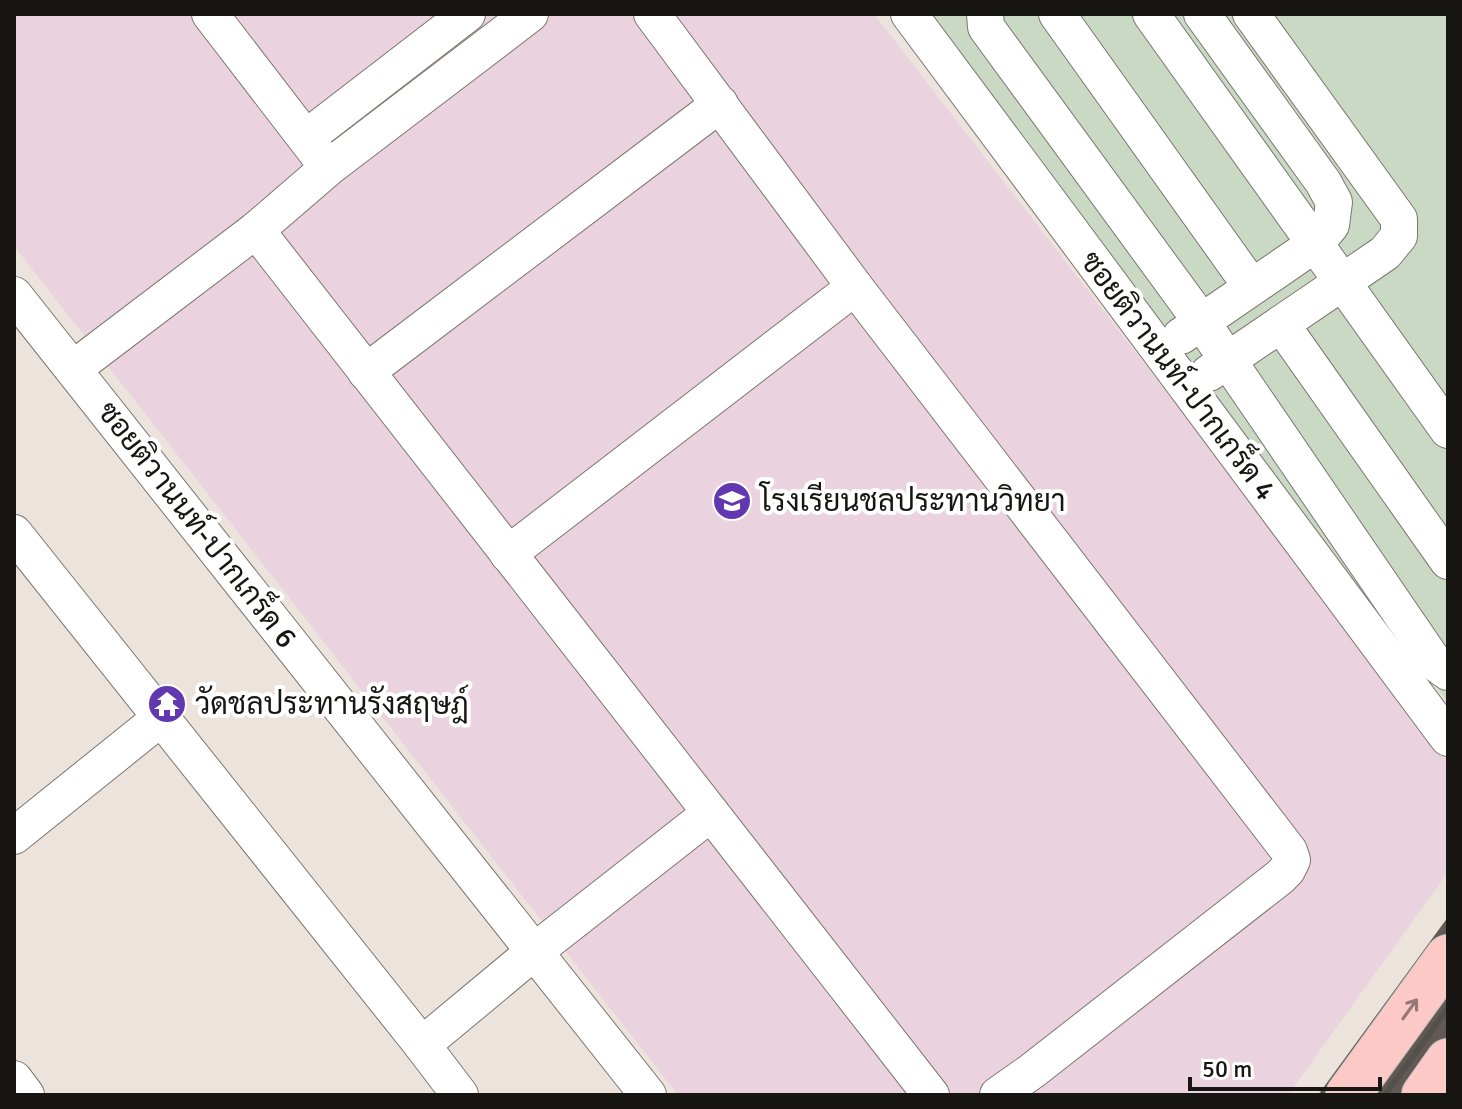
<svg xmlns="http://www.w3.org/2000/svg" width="1462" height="1109" font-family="Signika,Sarabun,sans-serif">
	<rect width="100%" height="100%" fill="#ebe3dc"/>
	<polygon fill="#ead3df" points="14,14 874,14 1448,756 1448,872 1288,1095 678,1095 14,246"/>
	<polygon fill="#c9d9c3" points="896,14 1448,14 1448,703 1448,702"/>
	<polygon fill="#625955" points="1448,917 1448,1095 1318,1095"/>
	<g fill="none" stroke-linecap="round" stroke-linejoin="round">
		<g stroke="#7d7670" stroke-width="38">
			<g id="minor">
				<polyline points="210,14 320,157"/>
				<polyline points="652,14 855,287 1289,851 1292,860 1287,870 1280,877 1032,1071 998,1095"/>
				<polyline points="909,14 1448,738"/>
				<polyline points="985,14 986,27 1201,321 1434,662 1448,672"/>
				<polyline points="1057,14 1251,286"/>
				<polyline points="1151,14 1448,430"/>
				<polyline points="306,138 467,14"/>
				<polyline points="256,230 931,1095"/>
				<polyline points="14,295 648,1095"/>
				<polyline points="1281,324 1448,561"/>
				<polyline points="1181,336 1315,244 1331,225 1334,202 1323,182 1202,14"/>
				<polyline points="73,369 256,230 328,168 530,14"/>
				<polyline points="366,372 720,104"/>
				<polyline points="1209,373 1385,253 1399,236 1399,219 1251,14"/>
				<polyline points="14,533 422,1045 460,1095"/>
				<polyline points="508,554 855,287"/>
				<polyline points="14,836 162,717"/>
				<polyline points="422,1045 535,951 711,813"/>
				<polyline points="14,1079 26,1095"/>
			</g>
		</g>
		<g stroke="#c3c2c2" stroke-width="46">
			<g id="major">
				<polyline points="1348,1095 1448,957"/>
				<polyline points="1424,1095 1448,1061"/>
			</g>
		</g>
		<use href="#minor" stroke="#fff" stroke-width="36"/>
		<use href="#major" stroke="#fdc9c7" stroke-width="44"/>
		<polyline stroke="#54504c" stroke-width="6" points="1385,1095 1448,1008"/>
	</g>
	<defs><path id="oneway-shaft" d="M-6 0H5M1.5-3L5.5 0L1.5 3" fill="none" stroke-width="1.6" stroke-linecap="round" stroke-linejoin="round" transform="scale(2)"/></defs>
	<use stroke="#967876" href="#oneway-shaft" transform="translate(1410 1009) rotate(-54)"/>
	<defs>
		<g id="school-disc" transform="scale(2)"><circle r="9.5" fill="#6238b0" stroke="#fff"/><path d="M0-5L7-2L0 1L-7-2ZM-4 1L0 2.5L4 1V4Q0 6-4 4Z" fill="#fff"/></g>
		<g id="temple-disc" transform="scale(2)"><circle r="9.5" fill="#6238b0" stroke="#fff"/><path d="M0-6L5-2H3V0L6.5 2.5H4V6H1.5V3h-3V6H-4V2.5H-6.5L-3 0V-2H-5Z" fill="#fff"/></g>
	</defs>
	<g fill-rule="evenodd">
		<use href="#school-disc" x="732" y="501"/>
		<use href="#temple-disc" x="167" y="704"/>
	</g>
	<g text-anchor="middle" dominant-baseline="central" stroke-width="8" stroke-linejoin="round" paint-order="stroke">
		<g font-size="30" fill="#181613" stroke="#fff">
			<text transform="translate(1178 376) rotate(53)">ซอยติวานนท์-ปากเกร็ด 4</text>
			<text transform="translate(197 525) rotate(52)">ซอยติวานนท์-ปากเกร็ด 6</text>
		</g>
		<g font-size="30" fill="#181613" stroke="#fff" text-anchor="start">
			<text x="760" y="501">โรงเรียนชลประทานวิทยา</text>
			<text x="195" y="704">วัดชลประทานรังสฤษฎ์</text>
		</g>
	</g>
	<rect width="1462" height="1109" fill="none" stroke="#181613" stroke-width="32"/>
	<path d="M1190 1077v12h190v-12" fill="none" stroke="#181613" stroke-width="4"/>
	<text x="1202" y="1077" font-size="24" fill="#181613" stroke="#ffffff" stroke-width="6" paint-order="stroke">50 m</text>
</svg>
